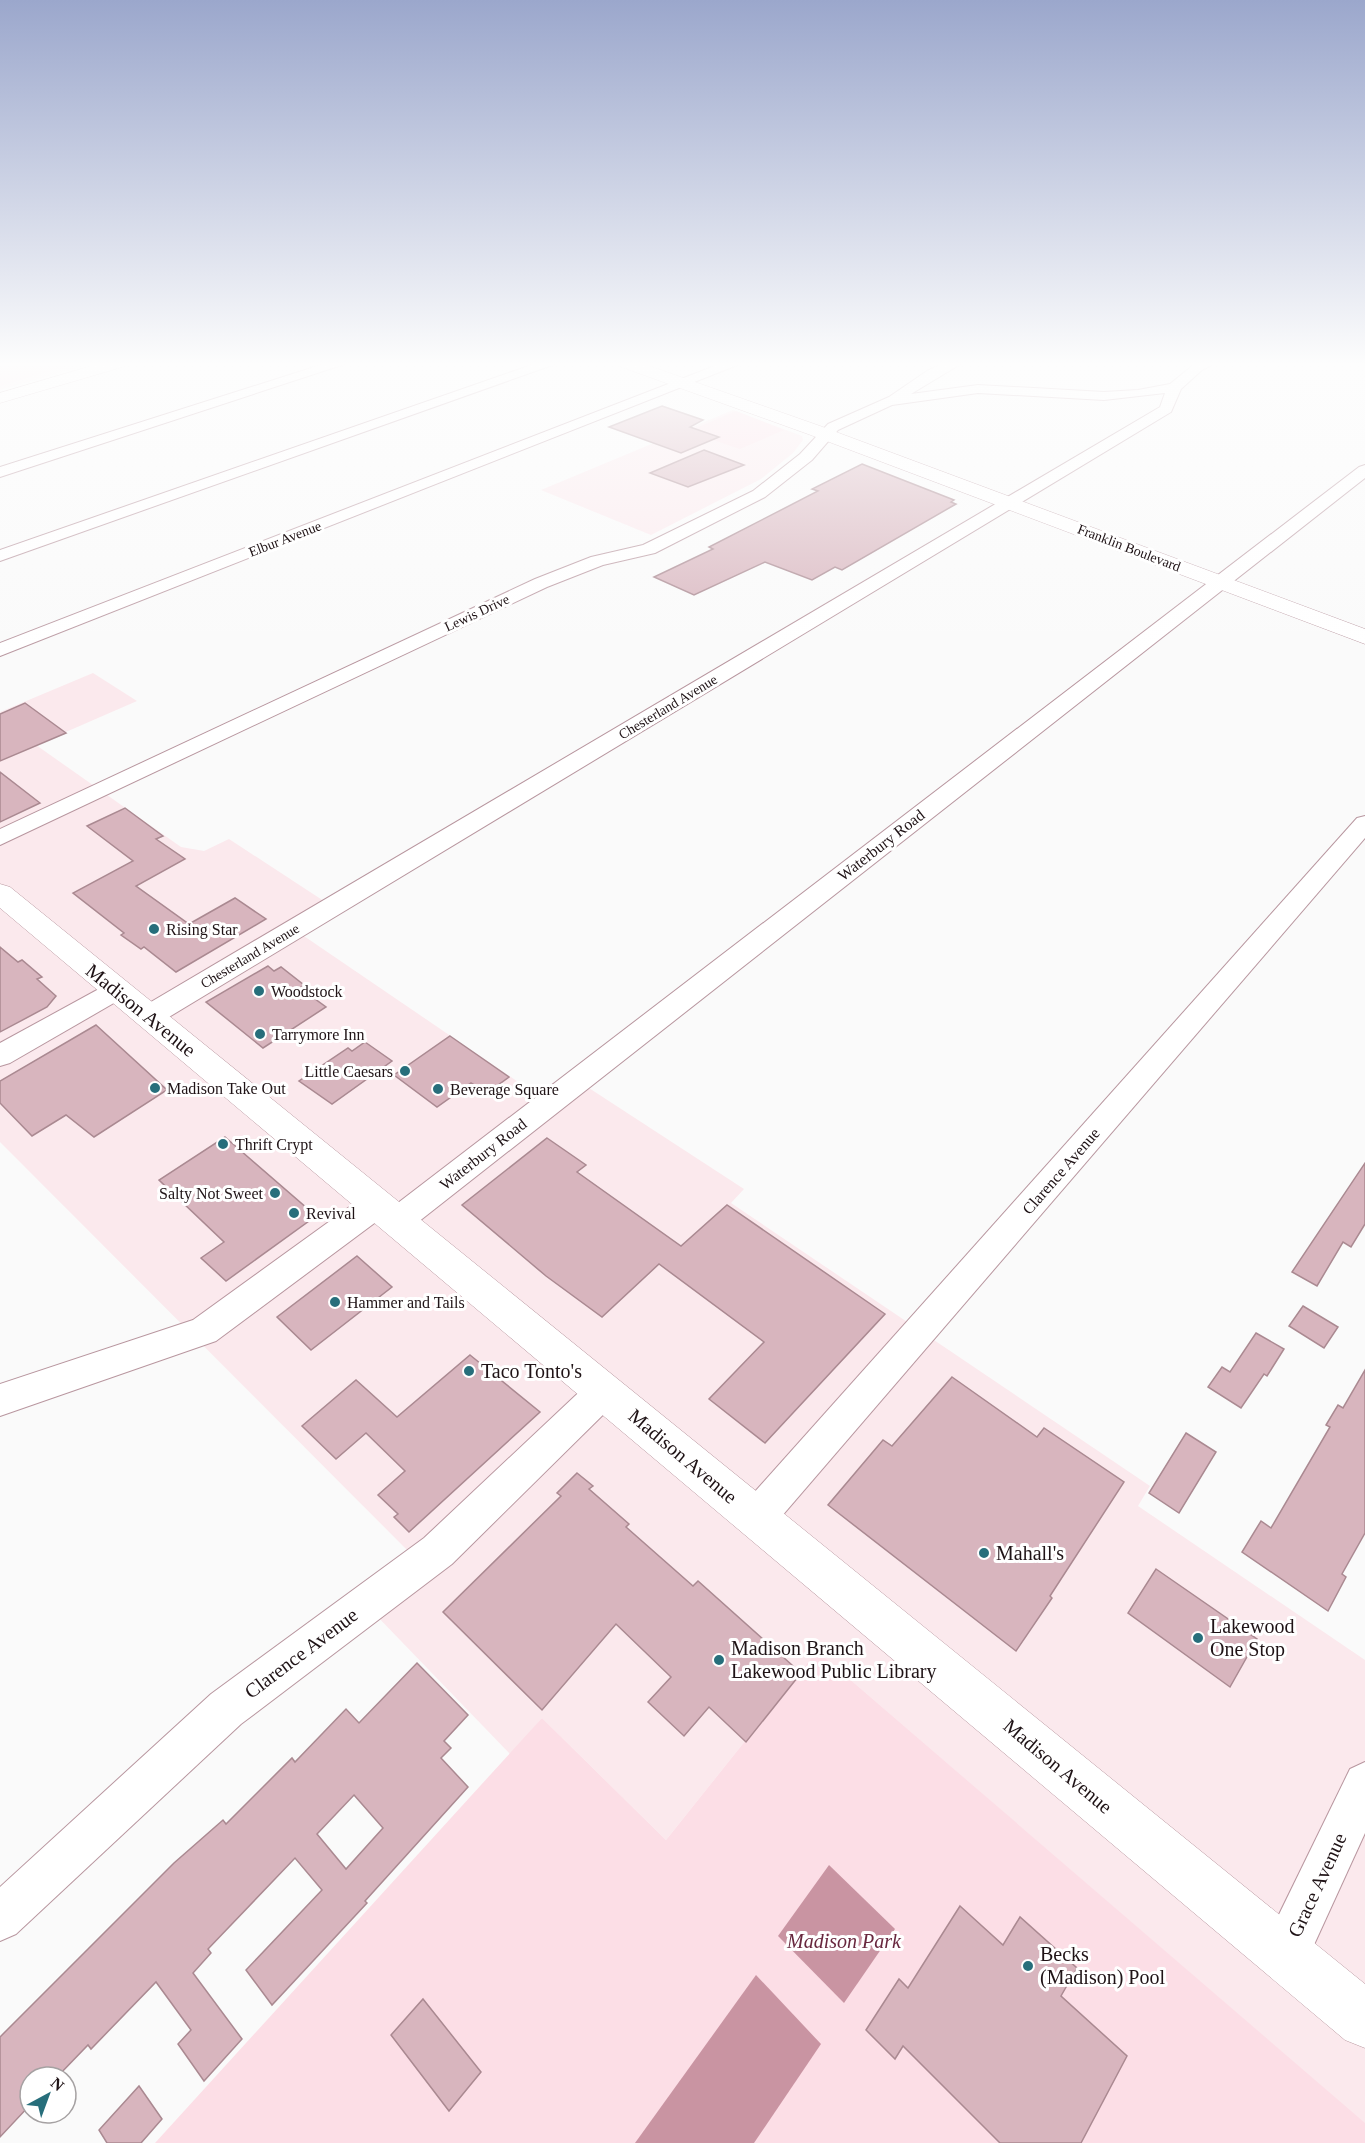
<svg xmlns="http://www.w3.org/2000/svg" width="1365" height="2143" font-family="Georgia,serif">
	<rect width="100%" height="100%" fill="#fafafa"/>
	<g fill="#fbe9ed">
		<polygon points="0,362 97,362 0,390"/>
		<polygon points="733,410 802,436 803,440 793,453 761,479 651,535 541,490"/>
		<polygon points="93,673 137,701 36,745 181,847 204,851 229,839 336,909 298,932 530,1090 545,1098 572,1077 744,1189 731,1203 1150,1486 1138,1506 1365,1660 1365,2124 817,1651 666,1840 542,1718 511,1755 373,1612 428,1571 0,1142 0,712"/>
	</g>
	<g fill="#fcdee6">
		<polygon points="0,362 81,362 0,386"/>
		<polygon points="736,411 784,430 740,449 713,440 720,437 696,428"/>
		<polygon points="817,1651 1365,2123 1365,2143 155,2143 542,1718 666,1840"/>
	</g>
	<g fill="#c994a2">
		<polygon points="829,1865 895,1929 844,2003 778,1936"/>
		<polygon points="756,1975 821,2044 754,2143 635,2143"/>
	</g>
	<g fill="#d8b5be" stroke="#aa8991" stroke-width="1.5" fill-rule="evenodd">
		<polygon points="662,406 703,420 690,427 719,437 681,453 609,427"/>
		<polygon points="704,450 744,465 688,487 650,473"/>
		<polygon points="862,464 954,500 951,502 956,504 842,570 835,567 812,580 765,562 694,595 654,577 713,549 709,547 818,491 812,489"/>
		<polygon points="25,703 66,733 0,761 0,714"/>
		<polygon points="0,772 40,803 0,822"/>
		<polygon points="125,808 163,836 156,839 185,859 136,886 189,924 235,898 266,919 176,972 144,947 141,949 121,935 124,933 73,893 133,861 87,826"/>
		<polygon points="0,947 18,962 22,960 42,977 37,979 56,996 47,1007 0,1032"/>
		<polygon points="268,966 274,971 281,967 304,985 300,988 326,1007 263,1048 206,1002"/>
		<polygon points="96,1025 167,1090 94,1137 66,1115 32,1136 0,1103 0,1081"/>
		<polygon points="450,1036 509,1077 487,1093 471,1083 437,1107 394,1075"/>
		<polygon points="365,1042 392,1061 332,1104 299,1081 348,1048 352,1051"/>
		<polygon points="225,1137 316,1216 226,1281 201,1258 224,1242 159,1180"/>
		<polygon points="547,1138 586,1165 577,1172 681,1246 727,1205 885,1314 765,1443 709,1399 764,1342 659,1264 602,1317 546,1276 462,1205"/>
		<polygon points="1365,1163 1365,1224 1351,1247 1343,1242 1317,1286 1292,1272"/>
		<polygon points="357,1256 392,1287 311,1350 277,1317"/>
		<polygon points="1303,1306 1338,1327 1324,1348 1289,1326"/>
		<polygon points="1256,1333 1284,1349 1267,1376 1264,1374 1241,1408 1208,1387 1222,1367 1230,1372"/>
		<polygon points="470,1355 540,1412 409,1532 394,1517 398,1514 378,1495 405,1471 366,1433 336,1459 302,1426 356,1380 397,1417"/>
		<polygon points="1365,1370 1365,1533 1342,1574 1346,1577 1328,1611 1242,1552 1261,1521 1271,1528 1330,1427 1326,1425 1338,1405 1343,1408"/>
		<polygon points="952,1377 1037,1437 1044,1428 1124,1482 1050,1596 1052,1598 1016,1651 828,1505 883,1440 892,1446"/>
		<polygon points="1186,1433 1216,1452 1179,1513 1149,1493"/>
		<polygon points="577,1473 593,1486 589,1489 629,1524 626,1527 693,1586 698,1581 801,1673 746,1742 709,1707 684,1736 648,1702 671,1677 616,1624 542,1710 443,1612 561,1496 557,1493"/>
		<polygon points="1156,1569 1257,1639 1230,1687 1128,1613"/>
		<path d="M417,1663L468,1715L444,1741L451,1748L441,1758L468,1787L365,1901L367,1903L272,2005L246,1970L322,1890L295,1858L208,1949L211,1953L193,1973L242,2039L204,2081L178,2044L191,2030L156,1982L91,2049L88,2045L57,2077H30V2105L0,2137V2037L174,1863L223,1820L226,1824L292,1758L295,1762L346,1709L359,1723ZM354,1795L383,1828L346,1869L317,1834Z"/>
		<polygon points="960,1906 1003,1945 1020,1917 1077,1968 1061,1996 1127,2056 1081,2143 1000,2143 903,2046 895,2059 866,2030 899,1979 908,1988"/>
		<polygon points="423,1999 481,2072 449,2111 391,2035"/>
		<polygon points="139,2086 162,2119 141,2143 107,2143 99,2130"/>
	</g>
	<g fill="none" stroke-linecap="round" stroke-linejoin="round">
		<g stroke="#b8969f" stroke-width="2">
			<g id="street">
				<polygon points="330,362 351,362 0,477 0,467"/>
				<polygon points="540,362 561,362 0,561 0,550"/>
				<polygon points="725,362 745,362 0,656 0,643"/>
				<polygon points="946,362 964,362 911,394 978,385 1104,392 1138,390 1170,384 1197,362 1217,362 1202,370 1181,389 1171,412 159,1023 149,1025 139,1023 135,1016 139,1009 1160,407 1165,393 1104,400 978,393 892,405 838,430 812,460 765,497 655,553 603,565 547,587 0,845 0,829 535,579 591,557 643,545 753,491 800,454 828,424 889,397 927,371"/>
				<polygon points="1365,465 1365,478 408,1230 397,1234 386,1230 381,1221 384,1216 216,1341 0,1416 0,1384 193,1320 366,1195 377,1192 388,1195 393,1204 390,1209 1359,467"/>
				<polygon points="1365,816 1365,838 769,1531 756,1536 743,1531 737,1518 743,1505 1357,818"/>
				<polygon points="117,981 126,984 130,990 126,996 10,1063 0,1066 0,1043 108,984"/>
				<polygon points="604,1375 616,1380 622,1391 616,1402 452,1564 241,1724 16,1934 0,1941 0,1887 211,1694 424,1538 592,1380"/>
				<polygon points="1365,1762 1365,1833 1302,1971 1285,1977 1268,1971 1262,1954 1268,1937 1350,1769"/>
			</g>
		</g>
		<g stroke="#b8969f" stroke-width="1">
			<g id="secondary">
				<polygon points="105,362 131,362 129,365 0,403 0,393"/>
				<polygon points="614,362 638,362 820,426 1365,629 1365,644 808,434 616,365"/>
				<polygon points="0,884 10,887 1365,1984 1365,2048 1345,2040 0,908"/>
			</g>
		</g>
		<use href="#street" fill="#fff" fill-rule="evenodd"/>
		<use href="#secondary" fill="#fff" fill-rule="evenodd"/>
	</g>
	<linearGradient id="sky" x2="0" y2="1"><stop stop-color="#9ba7cc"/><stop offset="0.55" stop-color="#fdfdfd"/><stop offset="1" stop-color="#fdfdfd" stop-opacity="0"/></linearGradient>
	<rect width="1365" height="662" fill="url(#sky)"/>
	<g fill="#276e7b" stroke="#fff" stroke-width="2">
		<circle cx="154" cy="929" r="6"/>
		<circle cx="259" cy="991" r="6"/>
		<circle cx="260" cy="1034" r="6"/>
		<circle cx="405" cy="1071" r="6"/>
		<circle cx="155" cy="1088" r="6"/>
		<circle cx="438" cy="1089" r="6"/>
		<circle cx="223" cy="1144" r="6"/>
		<circle cx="275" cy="1193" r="6"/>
		<circle cx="294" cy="1213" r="6"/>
		<circle cx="335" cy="1302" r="6"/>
		<circle cx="469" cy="1371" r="6"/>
		<circle cx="984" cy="1553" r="6"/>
		<circle cx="1198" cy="1638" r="6"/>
		<circle cx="719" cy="1660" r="6"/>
		<circle cx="1028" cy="1966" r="6"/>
	</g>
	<g text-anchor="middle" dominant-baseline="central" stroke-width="6" stroke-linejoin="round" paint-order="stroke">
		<g font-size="14" fill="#1f1316" stroke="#fff">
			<text transform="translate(285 539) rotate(-21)">Elbur Avenue</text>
			<text transform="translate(1129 548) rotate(21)">Franklin Boulevard</text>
			<text transform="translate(477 613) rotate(-25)">Lewis Drive</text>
			<text transform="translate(668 707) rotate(-31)">Chesterland Avenue</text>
			<text transform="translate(250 956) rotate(-31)">Chesterland Avenue</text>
		</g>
		<g font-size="16" fill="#1f1316" stroke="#fff">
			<text transform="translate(881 845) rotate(-38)">Waterbury Road</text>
			<text transform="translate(483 1154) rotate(-38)">Waterbury Road</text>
			<text transform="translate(1061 1171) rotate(-49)">Clarence Avenue</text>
		</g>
		<g font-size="16" fill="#1f1316" stroke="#fff" text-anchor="start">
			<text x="166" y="929">Rising Star</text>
			<text x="271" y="991">Woodstock</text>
			<text x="272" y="1034">Tarrymore Inn</text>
			<text x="393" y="1071" text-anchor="end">Little Caesars</text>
			<text x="167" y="1088">Madison Take Out</text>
			<text x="450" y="1089">Beverage Square</text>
			<text x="235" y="1144">Thrift Crypt</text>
			<text x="263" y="1193" text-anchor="end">Salty Not Sweet</text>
			<text x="306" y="1213">Revival</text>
			<text x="347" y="1302">Hammer and Tails</text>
		</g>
		<g font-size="20" fill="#1f1316" stroke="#fff">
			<text transform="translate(141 1010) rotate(39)">Madison Avenue</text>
			<text transform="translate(683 1456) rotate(40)">Madison Avenue</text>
			<text transform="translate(301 1653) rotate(-37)">Clarence Avenue</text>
			<text transform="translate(1058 1766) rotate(40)">Madison Avenue</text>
			<text transform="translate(1317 1885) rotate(-65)">Grace Avenue</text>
		</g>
		<g font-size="20" fill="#1f1316" stroke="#fff" text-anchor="start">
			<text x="481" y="1371">Taco Tonto's</text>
			<text x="996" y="1553">Mahall's</text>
			<text x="1210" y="1626">Lakewood<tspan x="1210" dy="23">One Stop</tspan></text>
			<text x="731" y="1648">Madison Branch<tspan x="731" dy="23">Lakewood Public Library</tspan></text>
			<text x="1040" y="1954">Becks<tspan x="1040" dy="23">(Madison) Pool</tspan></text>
		</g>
		<g font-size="20" font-style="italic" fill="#68273e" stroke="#fff">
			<text x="844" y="1941">Madison Park</text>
		</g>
	</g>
	<g transform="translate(48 2095) rotate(41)"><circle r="28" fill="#ffffff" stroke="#a5a1a2" stroke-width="1.5"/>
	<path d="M0-4.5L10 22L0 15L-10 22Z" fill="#276e7b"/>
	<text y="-9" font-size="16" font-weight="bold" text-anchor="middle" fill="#1f1316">N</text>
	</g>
</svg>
